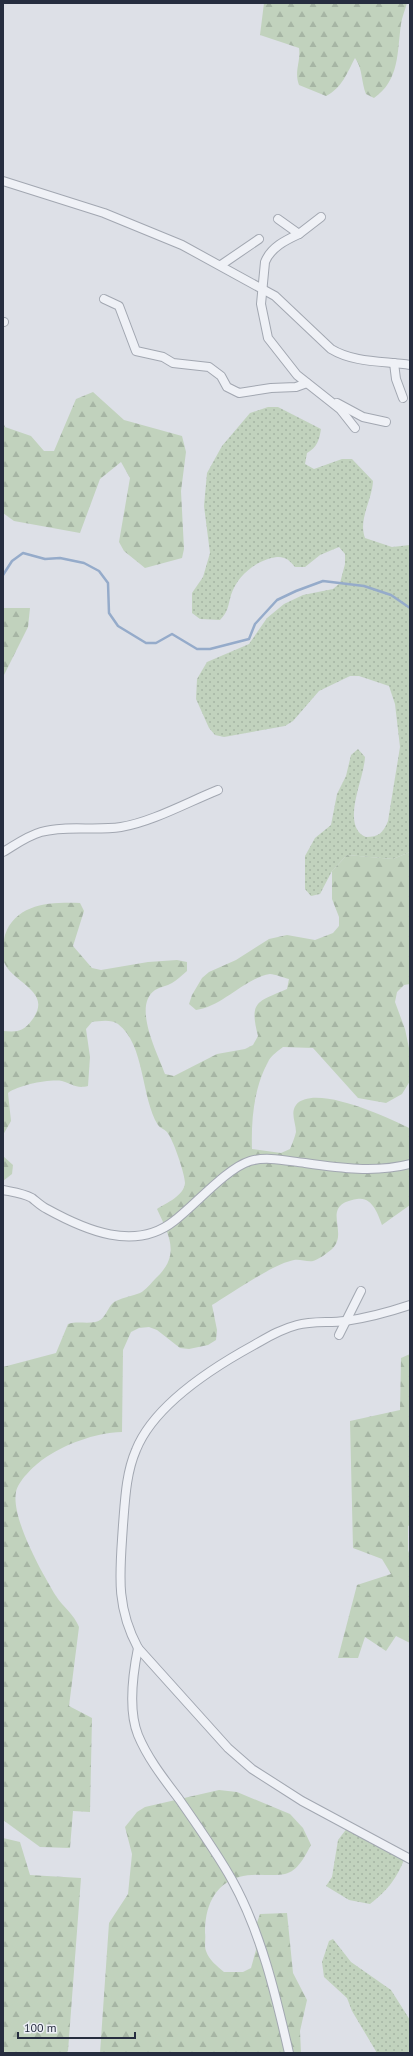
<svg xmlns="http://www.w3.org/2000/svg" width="413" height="2056" font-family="'PT Sans',sans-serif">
	<defs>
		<pattern id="grass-dots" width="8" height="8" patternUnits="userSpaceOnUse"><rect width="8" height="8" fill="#c1d2bd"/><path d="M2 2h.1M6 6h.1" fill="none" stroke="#a6b5a4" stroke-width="1.8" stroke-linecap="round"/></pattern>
		<pattern id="forest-firs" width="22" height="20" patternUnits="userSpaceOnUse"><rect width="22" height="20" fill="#c1d2bd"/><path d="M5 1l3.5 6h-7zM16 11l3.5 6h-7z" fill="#a6b5a4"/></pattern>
	</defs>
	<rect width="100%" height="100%" fill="#dde0e7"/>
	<g fill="url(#grass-dots)">
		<path d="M268,407H278L321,429C319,441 317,447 307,453L305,464L314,469L342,459H352L373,481C372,501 358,519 365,538L392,547L410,545V852L393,859L347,855L332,871L320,894L311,896L305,889V856L315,838L331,825L337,794L346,776L351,755L358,749L365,757C364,778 346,813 358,831C360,834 363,836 366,837C379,837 383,833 388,821L400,747L395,704L389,686L359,676H350L319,691L293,721L285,726L224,737L215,735L209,728L196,699L197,679L207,662L249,644L267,618L284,604L303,595L333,589L340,583L345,564V554L339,547L320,555L305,567H295C288,558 283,555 271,558C253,563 237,577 231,595C228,606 228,612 220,620L200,619L192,613V593L203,577L210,553L204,506L207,473L222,446L250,413Z"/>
		<path d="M348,1827L405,1857C398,1877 387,1891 370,1904L349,1900L326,1886L332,1877L338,1840Z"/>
		<polygon points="333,1939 351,1962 391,1990 410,2020 410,2053 377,2053 352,2011 347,1998 324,1977 322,1962 329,1941"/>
	</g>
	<g fill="url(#forest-firs)">
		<path d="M264,3H407C405,10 402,17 401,24C397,52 400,80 374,98L366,94C361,82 363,69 355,58C347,73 342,88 326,96L299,85C294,70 301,62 299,48L260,35Z"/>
		<polygon points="93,392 124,420 182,436 186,452 181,491 184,549 182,558 145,568 124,551 119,542 130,478 121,462 100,479 80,533 14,521 3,513 3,422 5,427 31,436 44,451 54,451 76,399"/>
		<polygon points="3,608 30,608 28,627 3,677"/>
		<path d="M410,852V984L404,985L397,992L395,1002L405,1029L410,1053V1081L402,1094L386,1103L358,1098L313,1048L283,1047C278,1051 272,1055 269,1060C254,1087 251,1119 252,1149L281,1153L290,1149C292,1144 295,1137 296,1132C296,1123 290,1113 296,1105C314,1083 389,1118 409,1128L410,1205L382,1225C378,1214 372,1196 357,1199C319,1205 349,1231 333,1248C329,1252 318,1260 313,1261C307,1262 300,1259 294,1260C273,1264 232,1293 212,1305L217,1330L216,1340L208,1345L189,1349L180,1348L157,1330L149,1327L139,1328L131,1332L123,1350L122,1432C94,1433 65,1444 42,1460C34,1466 18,1481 16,1492C11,1518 42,1573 56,1596C63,1607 74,1614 79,1627L69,1706L92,1718L90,1812L73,1811L70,1848L40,1847L3,1820V1367L56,1353L68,1324C77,1321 86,1324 95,1322C107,1320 107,1305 116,1301C124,1297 132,1296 140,1293C146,1290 151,1283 156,1278C181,1255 169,1235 157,1209C166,1203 184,1196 185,1183C185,1174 173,1139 167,1132C164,1129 160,1128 158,1125C141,1098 145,1044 118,1024C111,1019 100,1021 92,1022L86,1029L90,1057L88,1086C76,1089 73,1084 62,1081C49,1079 19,1085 8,1093L11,1121L3,1135V1031C17,1032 23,1032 32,1020C54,991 12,983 4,962C2,955 3,943 5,935C16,903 51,902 80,903L84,911L73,946L92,968L101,970L148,962L177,960L187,962V971C182,975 177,980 172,983C167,986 160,987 155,990C132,1006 158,1054 165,1074L174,1076L217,1054L245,1049L253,1045L258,1036C249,1001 257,1002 287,989L289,979C284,978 275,974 270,974C245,978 222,1007 196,1010L189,1004L192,995L202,978L209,972L236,960L269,939L287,935L315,940L333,933L339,926V917L332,899V871L347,855L393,859Z"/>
		<polygon points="3,1156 13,1165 12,1174 3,1181"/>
		<polygon points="410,1354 410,1525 408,1526 408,1550 410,1556 410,1643 396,1636 386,1651 365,1637 358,1658 338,1658 357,1585 391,1574 382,1559 353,1548 350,1421 400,1410 401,1358"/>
		<path d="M219,1790L237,1792L290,1814L303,1828L311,1845C305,1856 298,1871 285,1874C270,1877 255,1872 239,1877C213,1885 205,1908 205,1933C206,1938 204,1946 206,1951C209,1960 217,1966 224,1972H243L251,1968L256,1950L254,1931L260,1914L287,1913L293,1973L307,2000L300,2031L301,2053H100L109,1923L128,1894L132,1854L125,1827L137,1812L145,1807Z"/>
		<polygon points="3,1838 20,1842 30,1875 81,1878 68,2051 66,2053 3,2053"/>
	</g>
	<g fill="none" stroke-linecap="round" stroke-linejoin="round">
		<polyline stroke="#95abca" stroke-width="2.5" points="3,575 12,561 23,553 45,559 60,558 84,563 99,571 108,583 109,613 118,626 146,643 156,643 172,634 197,649 210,649 249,639 255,624 277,600 296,591 323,581 364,586 391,595 410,608"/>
		<g stroke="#a2a7b1" stroke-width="10">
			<g id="minor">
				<path d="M3,181L104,213L182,245L275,296L331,349C354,363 384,361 410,365"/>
				<polyline points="278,219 299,234 321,217"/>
				<path d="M299,234C286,240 271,247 265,262L261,304L268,338L297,375L340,409L355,428"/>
				<polyline points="221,265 259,239"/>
				<polyline points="104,299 119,306 136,351 163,357 173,363 209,367 221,376 227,387 239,393 271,388 296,387 307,383"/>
				<polyline points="3,322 4,322"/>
				<polyline points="394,363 396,379 403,398"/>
				<polyline points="337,403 363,417 386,422"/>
				<path d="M3,852C15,845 27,836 41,832C66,825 94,831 121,827C152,822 188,802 218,790"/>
				<path d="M3,1190C13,1192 23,1193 32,1198C37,1202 41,1206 47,1209C85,1230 135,1252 174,1221C195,1205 227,1168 250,1161C267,1156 287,1161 305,1163C340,1168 375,1173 410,1164"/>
				<path d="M410,1305C389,1312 367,1318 345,1321C330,1323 312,1321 297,1325C281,1329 268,1337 254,1345C212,1368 154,1405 136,1450C126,1473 125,1500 123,1525C120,1572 115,1605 138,1648L228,1748L252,1769L302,1801L410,1859"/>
				<polyline points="339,1335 361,1291"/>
				<path d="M138,1648C133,1673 128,1710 138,1735C148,1759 164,1779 179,1799C197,1825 217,1853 232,1880C261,1932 276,1996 289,2053"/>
			</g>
		</g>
		<use href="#minor" stroke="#eff1f6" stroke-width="8"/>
	</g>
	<rect width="413" height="2056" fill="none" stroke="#262d3f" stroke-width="8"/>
	<path d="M18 2032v6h117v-6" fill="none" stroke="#262d3f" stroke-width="2"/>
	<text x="24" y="2032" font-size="12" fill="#262d3f" stroke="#eceff5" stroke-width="3" paint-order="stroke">100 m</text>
</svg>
